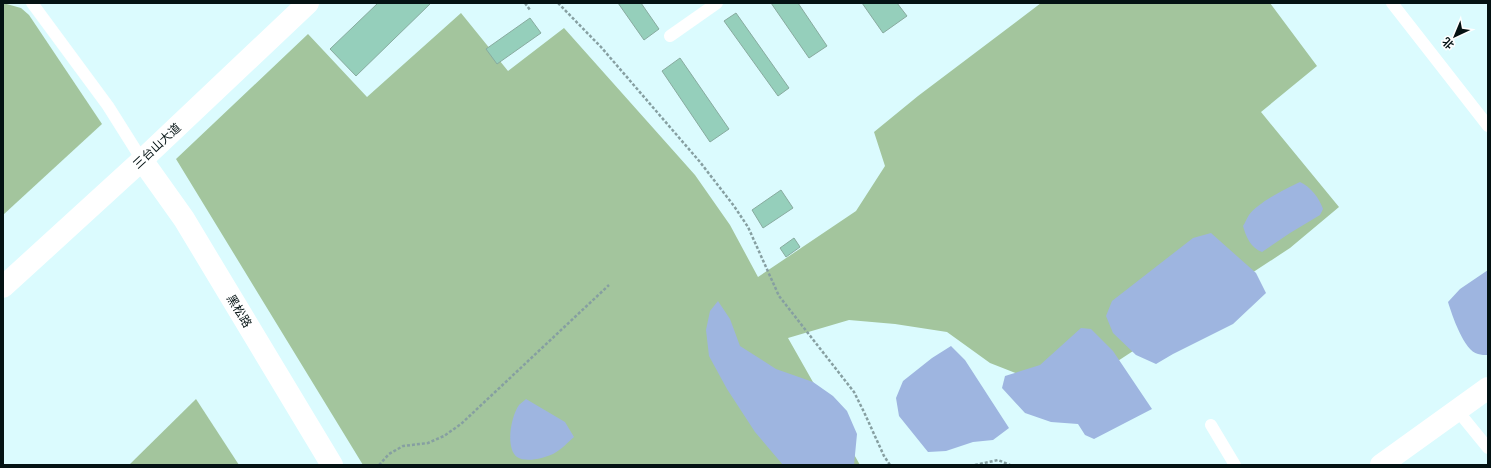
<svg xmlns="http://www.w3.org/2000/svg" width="1491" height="468" font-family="'Archivo Narrow','Noto Sans SC',sans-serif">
	<rect width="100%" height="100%" fill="#dbfbfe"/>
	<g fill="#a3c59d">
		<polygon points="3,3 21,8 29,15 102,124 3,215"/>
		<polygon points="1041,3 1270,3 1317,66 1261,112 1339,207 1290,248 1095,376 1036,381 990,363 947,332 895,324 849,320 788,338 860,465 363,465 176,159 308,34 367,97 461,13 508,71 564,28 695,175 730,225 758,277 856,211 885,166 874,132 918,96"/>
		<polygon points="196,399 239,465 129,465"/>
	</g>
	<g fill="#9eb5e0">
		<path d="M1300,182C1310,186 1320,199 1323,209L1320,215L1290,233L1262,252C1251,248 1246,237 1243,226C1245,223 1247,218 1249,215C1259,202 1285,189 1300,182Z"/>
		<polygon points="1211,233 1256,273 1266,293 1233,324 1173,354 1156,364 1136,355 1113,333 1106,316 1112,301 1193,238"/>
		<path d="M1488,270V355C1485,355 1481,355 1478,354C1464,351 1452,315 1448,302L1460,289Z"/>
		<polygon points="718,301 730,319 740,346 776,369 813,382 833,396 847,411 857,434 854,465 783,465 755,432 727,389 709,356 706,330 710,311"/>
		<polygon points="1081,328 1091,329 1113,351 1152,409 1094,439 1085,435 1078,424 1051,422 1025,413 1002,388 1005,376 1040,365"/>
		<polygon points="951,346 965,360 1009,428 993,440 973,442 946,451 928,452 899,416 896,398 903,381 932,358"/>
		<path d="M526,399L565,422L574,437C568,442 561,450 553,454C544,458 526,463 517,457C505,448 511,416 519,405C521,403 524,401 526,399Z"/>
	</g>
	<g fill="#95cfbb" stroke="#88ab9f">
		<polygon points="378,3 431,3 356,76 330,49"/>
		<polygon points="618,3 641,3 659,29 644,40"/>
		<polygon points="771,3 798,3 827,46 809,58"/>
		<polygon points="862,3 897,3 907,16 883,33"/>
		<polygon points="736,13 789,88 778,96 724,21"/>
		<polygon points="530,18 541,33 497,64 486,49"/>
		<polygon points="680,58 729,129 710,142 662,71"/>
		<polygon points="781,190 793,208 763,228 752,210"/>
		<polygon points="794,238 800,247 786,257 780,248"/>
	</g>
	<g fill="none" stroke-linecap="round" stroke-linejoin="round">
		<g stroke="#869fa1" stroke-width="2.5" stroke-dasharray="3 2" stroke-linecap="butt">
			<polyline points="525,3 530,10"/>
			<polyline points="558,3 601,47 700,162 734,206 748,227 779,296 854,392 864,412 884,456 890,465"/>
			<polyline points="379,465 389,454 403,446 428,443 444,436 461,424 609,285"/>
			<polyline points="975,465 998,460 1010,465"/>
		</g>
		<g stroke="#fff" stroke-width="12">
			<polyline points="32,3 108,106 142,160"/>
			<polyline points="1392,3 1488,126"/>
			<polyline points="670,36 717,3"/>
			<polyline points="1457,410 1488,448"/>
			<polyline points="1211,425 1235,465"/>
		</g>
		<polyline stroke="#fff" stroke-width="22" points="1381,465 1488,388"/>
		<g stroke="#fff" stroke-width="22">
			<polyline points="142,160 184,219 332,465"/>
			<polyline points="3,287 142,160 308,3"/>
		</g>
	</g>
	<g text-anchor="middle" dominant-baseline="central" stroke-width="3" stroke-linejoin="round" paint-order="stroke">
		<g font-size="12" fill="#041213" stroke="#fff">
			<text transform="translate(157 146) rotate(-43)">三台山大道</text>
			<text transform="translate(239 311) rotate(59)">黑松路</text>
		</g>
	</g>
	<rect width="1491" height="468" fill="none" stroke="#041213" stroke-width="8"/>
	<g transform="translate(1455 36) rotate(224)" stroke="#ffffff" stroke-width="3" paint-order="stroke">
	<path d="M0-3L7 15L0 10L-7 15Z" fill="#041213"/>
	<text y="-6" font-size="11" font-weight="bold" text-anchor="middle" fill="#041213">北</text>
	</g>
</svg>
